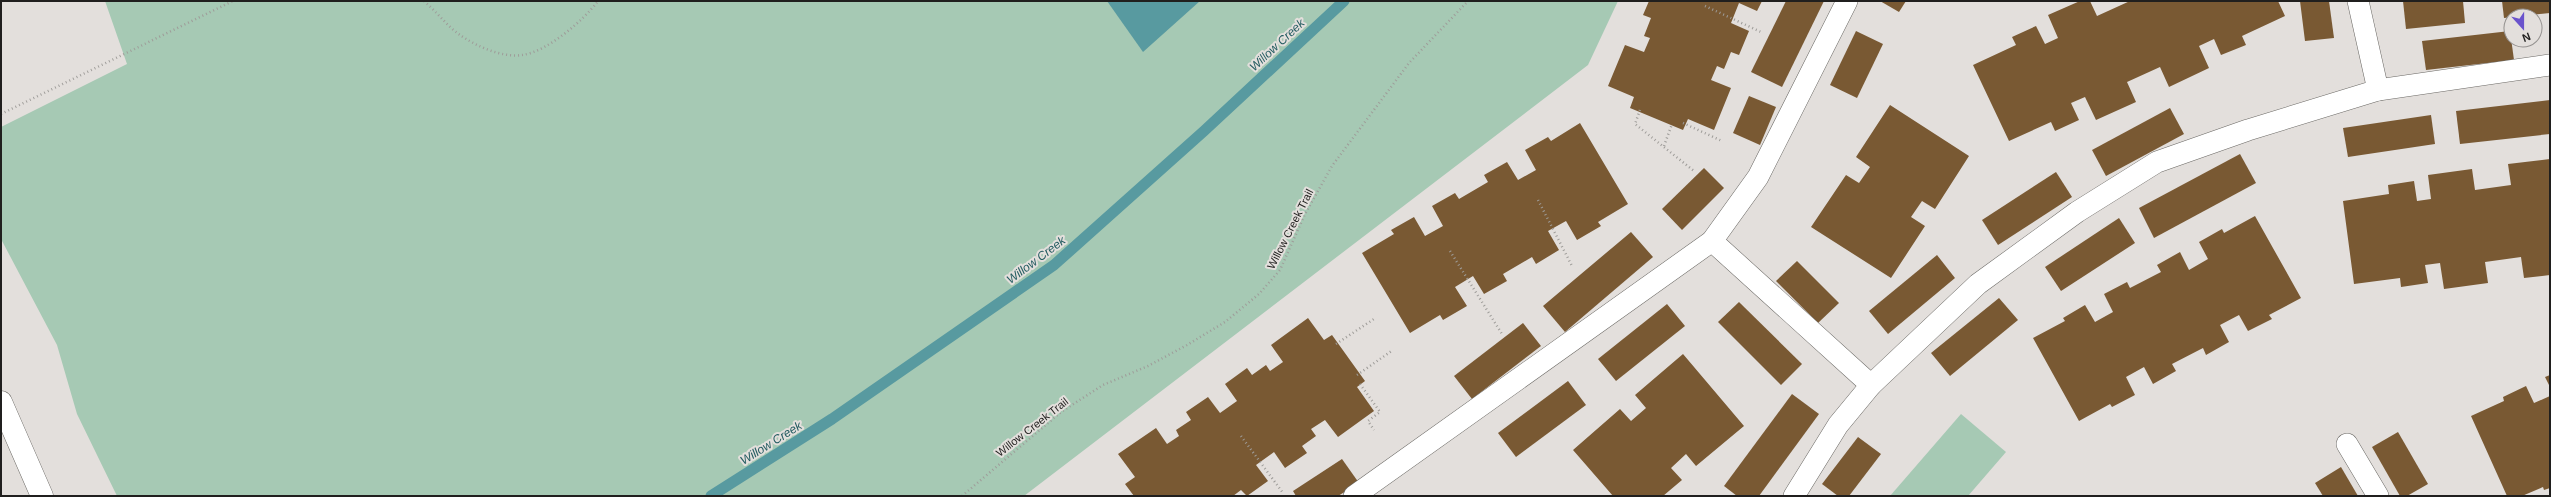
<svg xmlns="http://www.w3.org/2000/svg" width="2551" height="497" font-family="Arial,sans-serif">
	<rect width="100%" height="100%" fill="#e3dfdc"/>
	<g fill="#a6c9b4">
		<polygon points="105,1 1618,1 1588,65 1024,496 117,496 77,414 57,345 1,239 1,127 127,64"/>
		<polygon points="1961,414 2006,452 1968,496 1890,496"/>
	</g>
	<polygon fill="#589aa0" points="1107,1 1200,1 1143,52"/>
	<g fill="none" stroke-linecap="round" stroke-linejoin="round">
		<polyline stroke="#589aa0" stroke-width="11" points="711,496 832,419 1054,265 1204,131 1344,1"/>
	</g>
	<g fill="#795933">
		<polygon points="1649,1 1762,1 1757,11 1739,3 1731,23 1749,31 1739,55 1731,52 1724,69 1717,66 1711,80 1731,88 1714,130 1688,119 1683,130 1630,108 1634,97 1608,86 1625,45 1644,52 1650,38 1644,36 1651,18 1643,15"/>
		<polygon points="1786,1 1824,1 1782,87 1751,72"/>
		<polygon points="1880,1 1906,1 1899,12"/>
		<polygon points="2080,1 2090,1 2097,16 2130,1 2278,1 2285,16 2242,36 2246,45 2221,55 2214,39 2199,46 2209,68 2169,87 2160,67 2127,82 2136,102 2096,120 2085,97 2071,103 2079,120 2055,131 2051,122 2009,141 1973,65 2016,45 2012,37 2036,26 2045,44 2058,38 2048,15"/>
		<polygon points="2300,1 2329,1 2334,38 2305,41"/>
		<polygon points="2403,1 2463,1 2465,23 2406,29"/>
		<polygon points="2502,1 2550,1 2550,13 2504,18"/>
		<polygon points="1856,31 1883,44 1857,98 1830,85"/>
		<polygon points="2510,31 2514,60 2426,70 2422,41"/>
		<polygon points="1749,96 1776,107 1760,145 1733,133"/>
		<polygon points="2550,100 2550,134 2460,144 2456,111"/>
		<polygon points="1890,105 1969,156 1935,209 1922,201 1911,217 1925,226 1891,278 1811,227 1846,175 1859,183 1870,167 1856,157"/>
		<polygon points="2170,108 2184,134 2106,176 2092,150"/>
		<polygon points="2431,115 2435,144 2348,157 2343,128"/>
		<polygon points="1580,123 1628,204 1598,222 1601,226 1577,240 1566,221 1548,231 1559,250 1536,264 1532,257 1503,274 1507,281 1484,294 1473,276 1455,287 1467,306 1443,320 1440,315 1410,333 1362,253 1394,234 1391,230 1414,217 1425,236 1443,226 1432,206 1455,193 1459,199 1488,182 1484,175 1507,162 1518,180 1536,170 1525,150 1548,137 1551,141"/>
		<polygon points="2240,154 2256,183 2154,238 2139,208"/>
		<polygon points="2550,159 2550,275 2524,278 2521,257 2485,262 2488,283 2444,289 2440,263 2425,265 2428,283 2401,287 2400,278 2354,284 2343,201 2389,194 2388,185 2414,181 2417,201 2431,199 2428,175 2472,169 2475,190 2511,185 2508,164"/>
		<polygon points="1704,168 1724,188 1682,230 1662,209"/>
		<polygon points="2056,172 2072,197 1998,245 1982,220"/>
		<polygon points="2255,216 2301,298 2269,315 2272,319 2248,331 2239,315 2220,325 2229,342 2206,355 2203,348 2172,364 2176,371 2153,384 2144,367 2126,377 2135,395 2112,407 2110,404 2079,421 2033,338 2065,321 2063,318 2085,305 2095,322 2113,312 2104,294 2127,282 2130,288 2161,272 2157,265 2180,252 2189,270 2208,259 2199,242 2222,229 2224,233"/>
		<polygon points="2119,218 2135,243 2061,291 2045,267"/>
		<polygon points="1631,232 1653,257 1565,332 1543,306"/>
		<polygon points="1937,255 1955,278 1888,334 1869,311"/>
		<polygon points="1797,261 1839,303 1818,323 1776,281"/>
		<polygon points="1999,298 2018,320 1950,376 1931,353"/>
		<polygon points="1739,302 1802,364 1781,385 1718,322"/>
		<polygon points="1667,304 1685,326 1616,381 1598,359"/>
		<polygon points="1308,318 1324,340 1332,335 1365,381 1357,387 1374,411 1338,437 1325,420 1311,429 1316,436 1302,446 1307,453 1285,468 1274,452 1256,465 1268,481 1247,496 1241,490 1233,496 1134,496 1125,484 1135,477 1118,454 1156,428 1167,444 1179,436 1176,430 1191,420 1186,412 1208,397 1220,413 1237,401 1225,384 1247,368 1252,375 1266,365 1270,371 1283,362 1271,345"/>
		<polygon points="1523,323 1541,346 1472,399 1454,376"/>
		<polygon points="1683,354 1744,426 1696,466 1686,454 1671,468 1682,480 1663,496 1613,496 1573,450 1620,409 1631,421 1646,408 1635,395"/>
		<polygon points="2550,375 2550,387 2545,377"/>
		<polygon points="1568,381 1586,405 1516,457 1498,433"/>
		<polygon points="2526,386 2534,403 2550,396 2550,488 2544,490 2543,487 2522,496 2507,496 2471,416 2504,401 2503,397"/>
		<polygon points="1792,394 1819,414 1759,496 1737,496 1724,486"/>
		<polygon points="2398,432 2428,484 2407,496 2400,496 2372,447"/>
		<polygon points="1858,437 1881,454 1849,496 1838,496 1822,484"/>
		<polygon points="1342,459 1359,483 1338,496 1296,496 1293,491"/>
		<polygon points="2341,467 2358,496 2323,496 2315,483"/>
	</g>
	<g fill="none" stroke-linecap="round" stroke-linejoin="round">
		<g stroke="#6b6965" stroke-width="22">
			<g id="service">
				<polyline points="2358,1 2378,90"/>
				<polyline points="1712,241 1871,385"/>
				<polyline points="2347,444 2378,496"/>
				<polyline points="1354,496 1712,241 1758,177 1847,1"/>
				<polyline points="1794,496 1838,425 1871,385 1978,284 2077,212 2157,162 2248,130 2378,90 2550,65"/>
			</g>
		</g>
		<g stroke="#6b6965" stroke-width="23">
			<polyline id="secondary" points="1,402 42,496"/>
		</g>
		<g stroke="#9e9c99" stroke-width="2.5" stroke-dasharray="1 3" stroke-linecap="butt">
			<path d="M424,1C436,11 447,26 460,35C476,46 502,58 522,55C547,52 584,20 598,1"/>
			<polyline points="1705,6 1761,32"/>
			<polyline points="1640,110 1635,124 1694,171"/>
			<polyline points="1,114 233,1"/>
			<polyline points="1683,123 1722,141"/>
			<polyline points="1664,146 1672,124"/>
			<polyline points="1538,200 1572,266"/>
			<polyline points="1450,251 1502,334"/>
			<polyline points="1336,344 1374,319"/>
			<polyline points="1357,375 1393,350"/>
			<polyline points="1360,384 1380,412 1368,421 1374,430"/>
			<polyline points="1241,436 1283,493"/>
			<polyline points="962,496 1061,412 1103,385 1148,366 1187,345 1225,322 1259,294 1280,270 1305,214 1332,166 1409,63 1468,1"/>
			<polyline points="1132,496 1133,493"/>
		</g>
		<use href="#service" stroke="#fff" stroke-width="21"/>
		<use href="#secondary" stroke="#fff" stroke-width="22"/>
	</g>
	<g text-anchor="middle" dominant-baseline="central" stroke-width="4" stroke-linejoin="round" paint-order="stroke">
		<g font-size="11" fill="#201f1e" stroke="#e3dfdc">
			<text transform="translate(1290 229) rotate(-63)">Willow Creek Trail</text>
			<text transform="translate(1032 427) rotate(-38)">Willow Creek Trail</text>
		</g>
		<g font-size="12" font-style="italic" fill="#245c61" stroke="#e3dfdc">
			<text transform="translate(1277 45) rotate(-43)">Willow Creek</text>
			<text transform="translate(1036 260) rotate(-37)">Willow Creek</text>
			<text transform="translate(771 443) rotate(-32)">Willow Creek</text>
		</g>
	</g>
	<rect width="2551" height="497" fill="none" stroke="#201f1e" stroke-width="4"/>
	<g transform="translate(2523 28) rotate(159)"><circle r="19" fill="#e3dfdc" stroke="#959290"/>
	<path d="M0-3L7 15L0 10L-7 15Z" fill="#6a53cc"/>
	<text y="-6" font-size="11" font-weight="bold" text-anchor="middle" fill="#201f1e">N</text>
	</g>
</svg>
